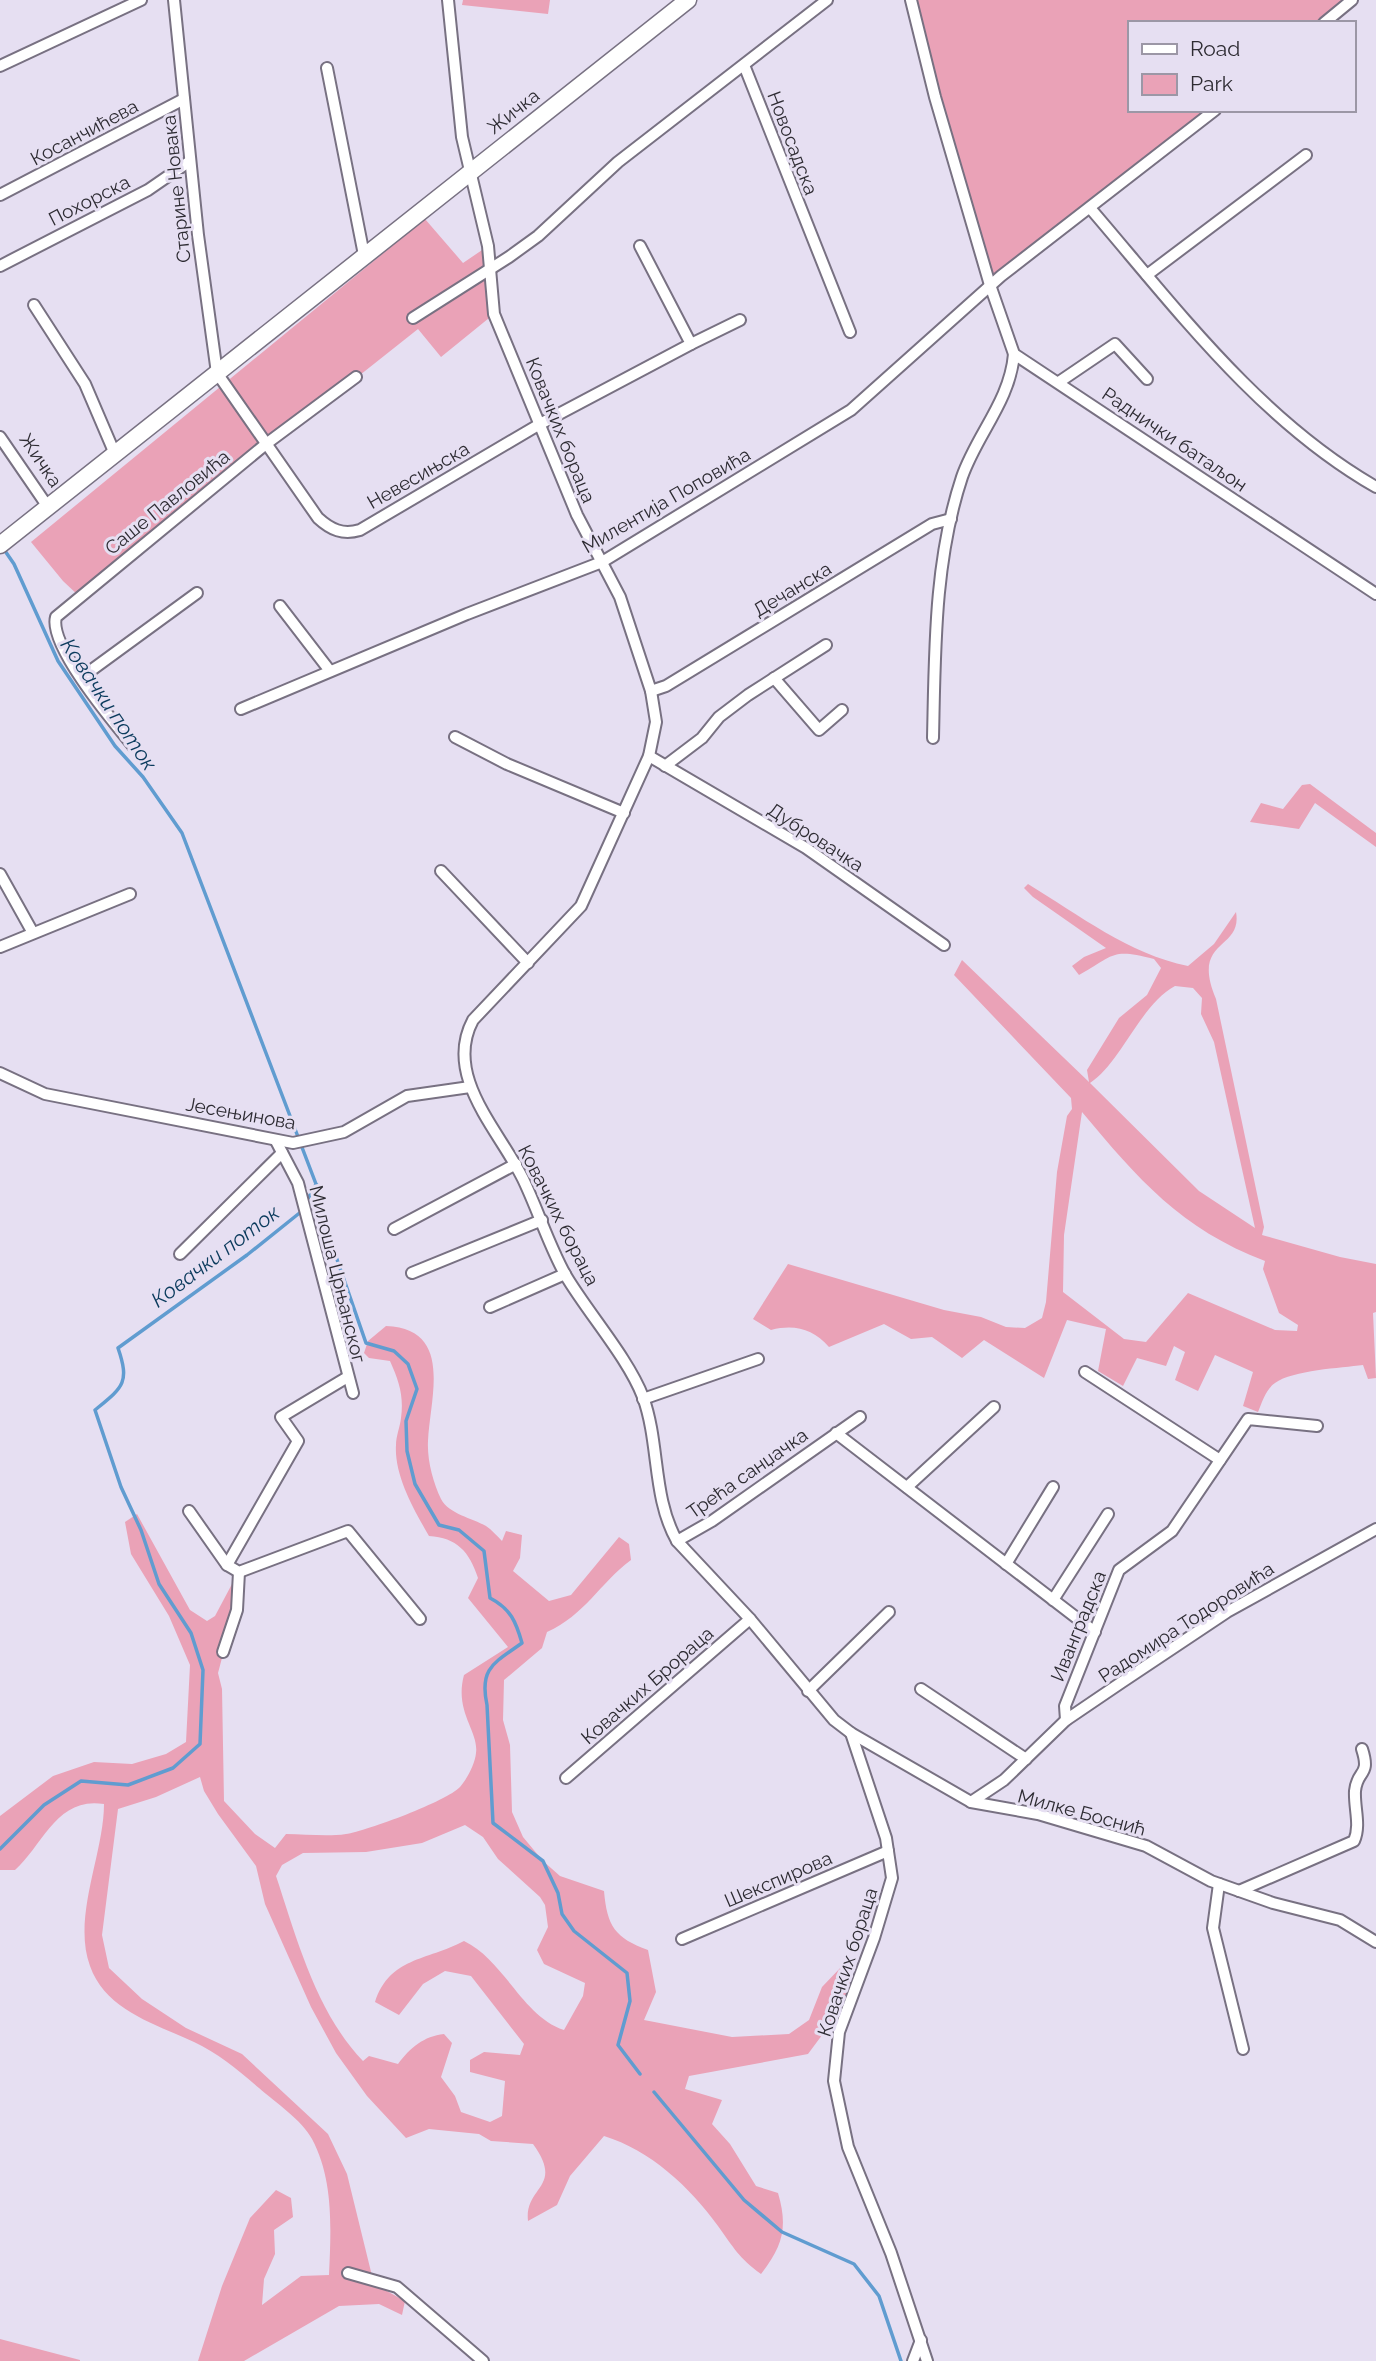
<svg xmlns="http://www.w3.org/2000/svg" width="1376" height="2361" font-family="Raleway,sans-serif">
	<rect width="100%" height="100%" fill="#e6dff2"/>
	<g fill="#eaa2b7" fill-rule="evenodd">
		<polygon points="463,0 550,0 548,14 462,5"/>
		<polygon points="911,0 1352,0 1324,23 1129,23 1129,110 1215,110 990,285"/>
		<polygon points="425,219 463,263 488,246 494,314 441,357 418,329 80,597 63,581 31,542"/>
		<polygon points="1310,784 1376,833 1376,847 1315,803 1299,829 1250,822 1261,803 1283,809 1302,785"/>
		<path d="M1028,884C1079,915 1129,954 1188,966L1214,944L1236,912C1243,951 1190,938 1216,999L1264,1227L1262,1235L1340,1257L1376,1264V1312L1373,1313L1376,1378L1368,1379L1363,1365C1341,1368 1293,1370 1275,1383C1266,1389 1262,1402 1258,1412L1243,1406L1253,1372L1215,1355L1198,1391L1175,1380L1185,1352L1174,1346L1166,1366L1137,1358L1123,1386L1098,1371L1106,1329L1067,1320L1044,1378L984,1340L962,1358L932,1337L911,1339L884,1324L829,1347C813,1329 795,1324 771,1330L753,1319L788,1264L944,1310L981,1317L1006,1327L1025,1328L1042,1318L1046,1302L1057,1172L1067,1116L1072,1109L1071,1098L954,975L962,960L1089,1082L1087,1070L1119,1018L1147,995L1161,968L1154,959C1111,948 1115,955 1079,975L1072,966L1084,957L1106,948L1033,897L1024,888ZM1175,986L1193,988L1202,998L1201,1014L1214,1042L1255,1228L1199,1191L1090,1083C1121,1063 1140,1005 1175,986ZM1082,1112C1138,1179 1181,1229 1265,1261L1263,1269L1279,1313L1298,1325L1297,1331L1275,1330L1188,1293L1146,1342L1124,1339L1063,1292L1064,1235Z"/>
		<path d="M386,1326C454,1329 430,1397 428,1441C427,1460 433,1482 441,1499C449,1514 472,1518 486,1526C492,1530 497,1536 502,1541L506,1531L522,1535L520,1558L513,1571L549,1601L571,1595L619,1537L629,1544L631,1560C599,1584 585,1615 547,1632L542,1648L504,1680L503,1720L510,1745L512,1812L523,1837L543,1861L560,1876L604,1891C607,1926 615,1938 648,1950L656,1992L644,2020L732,2037L789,2034L809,2020L822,1987L844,1964L854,1992L808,2054L689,2076L685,2089L722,2100L712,2124L730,2144L756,2186L778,2193C788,2227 783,2246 761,2274C738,2257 734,2248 718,2226C690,2187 650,2150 604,2136L570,2176L557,2205L528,2221C524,2186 565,2188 533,2144L491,2141L479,2134L429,2129L406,2138L367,2096L336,2053L311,2007L265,1904L256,1866L218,1814L204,1791L200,1777L156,1797L118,1809L102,1935L109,1968L142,1999L186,2028L242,2054L328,2134L347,2174L374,2284L405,2301L402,2315L379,2304L339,2306L244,2361H198L222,2286L250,2218L276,2190L291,2198L293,2217L274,2230L275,2254L264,2279L262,2305L301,2276L329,2275C331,2230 334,2180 312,2139C302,2120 275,2102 259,2088C239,2071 218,2053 194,2042C156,2024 106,2011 90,1966C72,1917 104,1854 104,1804C57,1796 43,1845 15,1870H0V1816L53,1776L94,1762L132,1764L166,1754L186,1742L190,1665L169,1616L131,1554L125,1522L137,1514L190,1610L207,1621L215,1616L232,1584L240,1590L218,1673L222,1689L224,1801L255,1834L275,1848L286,1834C305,1834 327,1837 346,1834C367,1831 447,1801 460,1787C467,1779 475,1764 476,1753C479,1731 454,1712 464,1675L508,1647L468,1598L478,1578C469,1551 457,1538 429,1536C414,1510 394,1475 396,1445C396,1436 400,1427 401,1418C404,1396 399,1381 390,1361L369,1358L364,1353L368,1341ZM465,1825L483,1837L498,1859L540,1897L545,1905L548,1927L537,1950L544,1964L585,1983L583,1996L564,2030C522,2016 504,1960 464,1941C426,1961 390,1957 375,2002L399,2015L423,1984L445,1971L471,1976L524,2044L520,2055L484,2052L470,2060V2072L505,2081L502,2116L490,2122L461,2112L455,2096L441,2077L452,2043L444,2034C424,2036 410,2048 398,2064L369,2056L363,2061C316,2012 297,1939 276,1876L282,1865L303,1853L366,1852L422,1843Z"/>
		<polygon points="0,2339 80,2360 80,2361 0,2361"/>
	</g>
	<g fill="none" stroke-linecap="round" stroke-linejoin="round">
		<g stroke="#609cd0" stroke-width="3.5">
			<polyline points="3,548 14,564 58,661 115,746 143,777 182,833 316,1184 305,1204"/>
			<path d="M317,1185L321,1229L333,1248L366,1343L394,1351L408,1364L417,1389L406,1421L407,1451L415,1484L439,1525L459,1530L484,1551L490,1598C511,1609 516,1622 522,1643C494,1663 479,1668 487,1705L493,1823L543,1861L558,1893L562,1914L574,1931L627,1973L630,2001L618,2045L640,2074"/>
			<path d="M0,1849L44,1805L81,1781L128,1785L173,1768L200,1744L203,1670L191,1633L159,1584L141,1530L121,1487L95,1410C123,1387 130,1383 118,1348L247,1255L302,1211"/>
			<polyline points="654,2092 744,2200 782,2232 854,2264 879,2296 901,2361"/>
		</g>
		<g stroke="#787182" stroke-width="14">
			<g id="street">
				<path d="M174,0L198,235L217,373L318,518C331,530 343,535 360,530L540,424L691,344L640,246"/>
				<path d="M448,0L462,137L488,246L494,314L577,515L620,597L651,691L656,722L649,756L581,906L473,1020C443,1076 499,1130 523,1179C538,1210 549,1246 566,1276C588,1313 628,1358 643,1397C660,1444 652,1497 677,1541L750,1619L834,1720L851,1733L971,1802L1038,1814L1146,1846L1211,1881L1273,1903L1340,1920L1376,1942"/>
				<polyline points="911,0 935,97 990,285 1014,354 1376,594"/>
				<polyline points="1324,23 1352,0"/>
				<polyline points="744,65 850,332"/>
				<polyline points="0,66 141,0"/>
				<polyline points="327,68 364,255"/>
				<polyline points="0,195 184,99"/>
				<path d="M1090,208C1176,308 1259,420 1376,487"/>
				<polyline points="0,266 148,190 190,161"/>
				<polyline points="1147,275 1306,155"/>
				<polyline points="34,305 85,384 115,454"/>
				<polyline points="413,318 509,257 538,236 618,162 827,0"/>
				<polyline points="691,344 740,320"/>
				<polyline points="1059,382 1115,344 1147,379"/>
				<polyline points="0,437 48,507"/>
				<polyline points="280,606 330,671"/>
				<polyline points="82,677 197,593"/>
				<polyline points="774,678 819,730 842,710"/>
				<polyline points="651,691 666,686 932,524 951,519"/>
				<polyline points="241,709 467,614 602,562 851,410 1001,276 1215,110"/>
				<polyline points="455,737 507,764 624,813"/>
				<path d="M933,738C935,651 934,561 962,477C977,434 1010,401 1014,354"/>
				<path d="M133,746C115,724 48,645 56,617L266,444L356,377"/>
				<polyline points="649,756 806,848 944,945"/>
				<polyline points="665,766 702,738 719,717 748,695 826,645"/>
				<polyline points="441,871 528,963"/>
				<polyline points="0,874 33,933"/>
				<polyline points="0,947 130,894"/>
				<polyline points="0,1073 45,1094 293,1143 344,1132 407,1096 470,1087"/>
				<polyline points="276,1141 298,1183 353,1393"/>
				<polyline points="394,1229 516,1164"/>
				<polyline points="180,1254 282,1153"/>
				<polyline points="412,1273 542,1220"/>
				<polyline points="490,1307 565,1274"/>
				<polyline points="1085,1372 1220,1460"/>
				<polyline points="346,1378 281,1417 298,1441 227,1565 239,1572 348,1531 420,1619"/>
				<polyline points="643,1399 758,1359"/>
				<polyline points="836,1433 1095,1632"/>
				<polyline points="907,1487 994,1407"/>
				<polyline points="189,1511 227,1565"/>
				<polyline points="677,1541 712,1521 860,1417"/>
				<polyline points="1006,1564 1053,1487"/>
				<polyline points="1053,1600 1108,1514"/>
				<polyline points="223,1652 237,1610 239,1572"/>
				<polyline points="921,1689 1026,1759"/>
				<polyline points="808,1691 889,1612"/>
				<polyline points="1066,1720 1065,1706 1119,1570 1172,1531 1248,1419 1317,1426"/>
				<polyline points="851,1733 886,1838 892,1878 874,1938 839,2032 834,2081 848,2147 891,2253 927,2361"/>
				<polyline points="566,1778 750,1619"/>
				<polyline points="971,1802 1004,1780 1066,1720 1122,1682 1227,1612 1376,1529"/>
				<polyline points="1219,1884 1213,1928 1243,2049"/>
				<path d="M1239,1891L1354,1841C1361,1825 1354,1808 1355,1791C1357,1769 1371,1777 1362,1749"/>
				<polyline points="682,1939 888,1851"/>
				<polyline points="348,2273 397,2287 483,2361"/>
				<polyline points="913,2361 921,2340"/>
			</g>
		</g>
		<g stroke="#787182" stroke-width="19">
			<polyline id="secondary" points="0,545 688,0"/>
		</g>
		<use href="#street" stroke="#fff" stroke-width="10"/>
		<use href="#secondary" stroke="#fff" stroke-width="16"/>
	</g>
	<g text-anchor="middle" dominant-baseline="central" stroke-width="6" stroke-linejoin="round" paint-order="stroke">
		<g font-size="19" fill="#2e2c33" stroke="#e6dff2">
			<text transform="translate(513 111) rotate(-38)">Жичка</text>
			<text transform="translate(84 132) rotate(-28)">Косанчићева</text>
			<text transform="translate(793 143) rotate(69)">Новосадска</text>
			<text transform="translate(176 189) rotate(-96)">Старине Новака</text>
			<text transform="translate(89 200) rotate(-27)">Похорска</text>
			<text transform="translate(561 430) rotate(68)">Ковачких бораца</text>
			<text transform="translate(1175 439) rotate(34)">Раднички батаљон</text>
			<text transform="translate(41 460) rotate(56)">Жичка</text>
			<text transform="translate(418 475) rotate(-30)">Невесињска</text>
			<text transform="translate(666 500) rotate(-30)">Милентија Поповића</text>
			<text transform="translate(167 502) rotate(-39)">Саше Павловића</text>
			<text transform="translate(792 589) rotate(-31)">Дечанска</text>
			<text transform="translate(816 837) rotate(33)">Дубровачка</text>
			<text transform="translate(241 1113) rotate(10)">Јесењинова</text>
			<text transform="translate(559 1215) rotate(63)">Ковачких бораца</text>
			<text transform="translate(338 1274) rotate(76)">Милоша Црњанског</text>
			<text transform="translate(747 1473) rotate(-35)">Трећа санџачка</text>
			<text transform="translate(1186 1622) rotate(-33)">Радомира Тодоровића</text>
			<text transform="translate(1078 1626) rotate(-68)">Иванградска</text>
			<text transform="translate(647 1685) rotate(-41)">Ковачких Брораца</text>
			<text transform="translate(1082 1812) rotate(15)">Милке Боснић</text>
			<text transform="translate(778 1879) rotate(-23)">Шекспирова</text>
			<text transform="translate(847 1962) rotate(-72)">Ковачких бораца</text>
		</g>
		<g font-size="21" font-style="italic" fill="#0b3b5d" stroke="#e6dff2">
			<text transform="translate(109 704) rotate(56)">Ковачки поток</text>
			<text transform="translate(215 1256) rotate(-37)">Ковачки поток</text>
		</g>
	</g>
	<rect x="1128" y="21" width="228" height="91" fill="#e6dff2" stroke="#9c97a6" stroke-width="2"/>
	<rect x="1142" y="44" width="35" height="10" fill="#ffffff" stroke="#9c97a6" stroke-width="2"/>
	<text x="1190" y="56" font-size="21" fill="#2e2c33">Road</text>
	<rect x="1142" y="74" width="35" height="21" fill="#eaa2b7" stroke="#9c97a6" stroke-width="2"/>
	<text x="1190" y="91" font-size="21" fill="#2e2c33">Park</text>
</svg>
